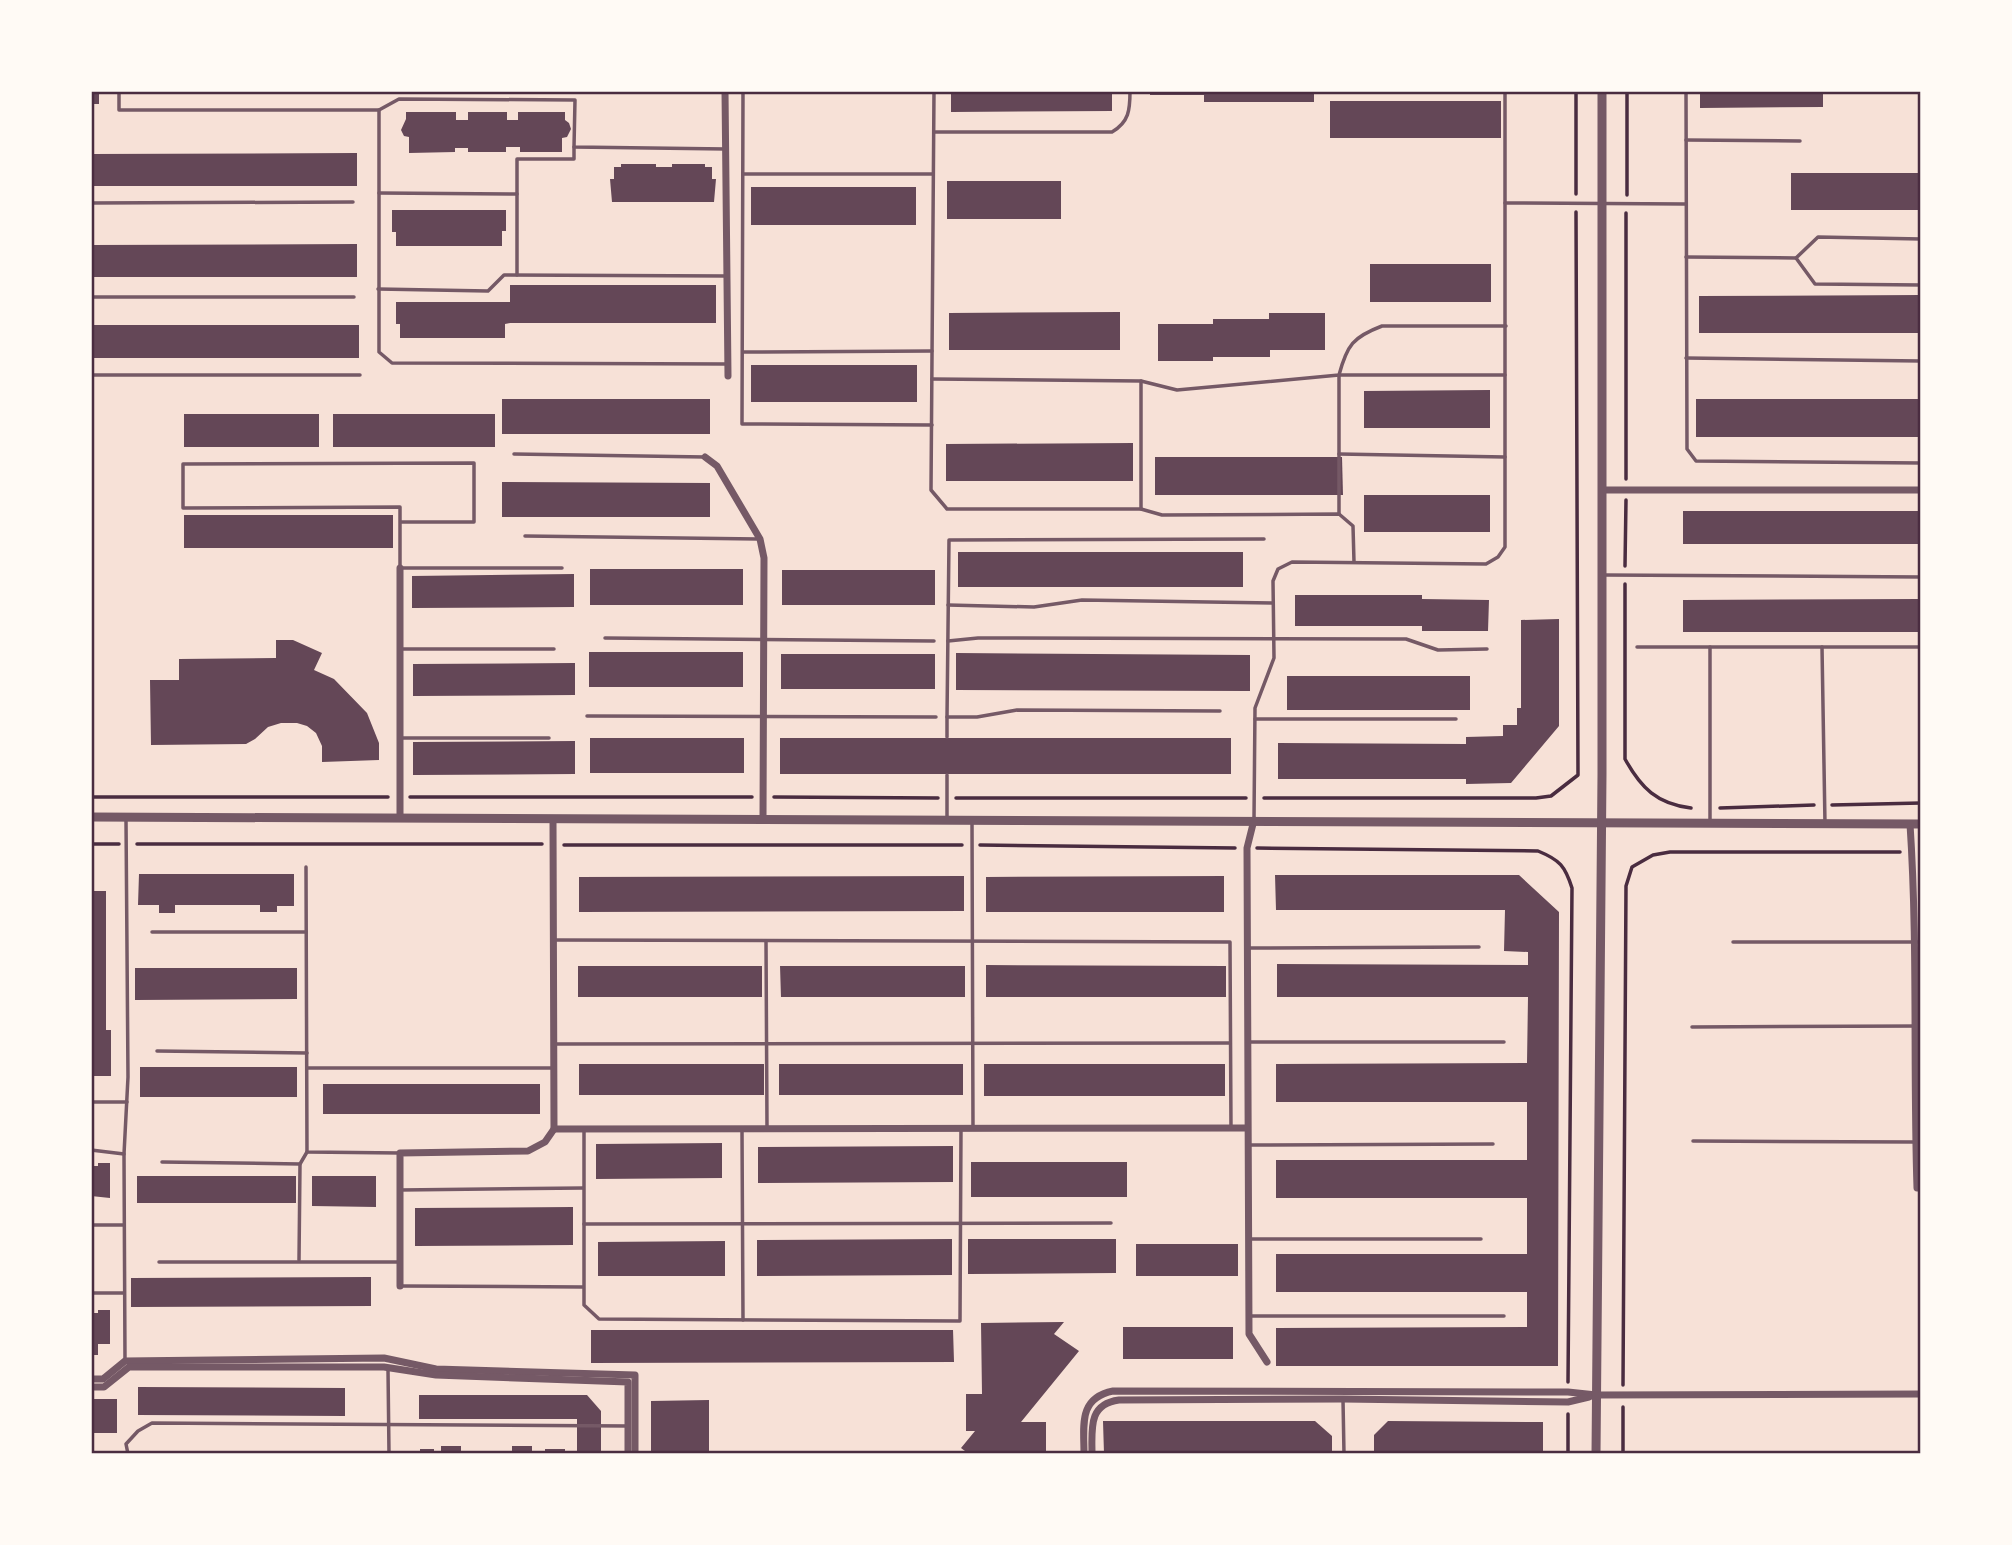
<svg xmlns="http://www.w3.org/2000/svg" width="2012" height="1545" font-family="Poppins,sans-serif">
	<rect width="100%" height="100%" fill="#f7e1d7"/>
	<g fill="#644757">
		<rect x="91" y="91" width="8" height="13"/>
		<polygon points="951,91 1112,91 1112,111 951,112"/>
		<polygon points="1150,91 1314,91 1314,102 1204,102 1204,95 1150,95"/>
		<polygon points="1700,91 1823,91 1823,107 1700,108"/>
		<rect x="1330" y="101" width="171" height="37"/>
		<polygon points="406,112 456,112 456,120 468,120 468,112 507,112 507,120 518,120 518,112 565,112 565,120 569,123 571,129 567,137 562,138 562,152 520,152 520,147 506,147 506,152 468,152 468,148 455,148 455,152 409,153 409,137 404,136 401,130 406,119"/>
		<polygon points="357,153 357,186 91,186 91,154"/>
		<polygon points="621,164 656,164 656,167 672,167 672,164 705,164 705,167 712,167 712,179 716,179 714,202 612,202 610,179 614,179 614,167 621,167"/>
		<rect x="1791" y="173" width="130" height="37"/>
		<rect x="947" y="181" width="114" height="38"/>
		<rect x="751" y="187" width="165" height="38"/>
		<polygon points="392,210 506,210 506,231 502,231 502,246 396,246 396,232 392,232"/>
		<polygon points="357,244 357,277 91,277 91,245"/>
		<rect x="1370" y="264" width="121" height="38"/>
		<polygon points="510,285 716,285 716,323 510,323 505,324 505,338 400,338 400,324 396,324 396,302 510,302"/>
		<polygon points="1921,295 1921,333 1699,333 1699,296"/>
		<polygon points="1120,312 1120,350 949,350 949,313"/>
		<polygon points="1269,313 1325,313 1325,350 1270,350 1270,357 1213,357 1213,361 1158,361 1158,324 1213,324 1213,319 1269,319"/>
		<rect x="91" y="325" width="268" height="33"/>
		<rect x="751" y="365" width="166" height="37"/>
		<polygon points="1490,390 1490,428 1364,428 1364,391"/>
		<rect x="502" y="399" width="208" height="35"/>
		<rect x="1696" y="399" width="225" height="38"/>
		<rect x="184" y="414" width="135" height="33"/>
		<rect x="333" y="414" width="162" height="33"/>
		<polygon points="1133,443 1133,481 946,481 946,444"/>
		<polygon points="1155,457 1342,457 1343,495 1155,495"/>
		<polygon points="502,482 710,483 710,517 502,517"/>
		<rect x="1364" y="495" width="126" height="37"/>
		<rect x="1683" y="511" width="238" height="33"/>
		<rect x="184" y="515" width="209" height="33"/>
		<rect x="958" y="552" width="285" height="35"/>
		<rect x="590" y="569" width="153" height="36"/>
		<rect x="782" y="570" width="153" height="35"/>
		<polygon points="574,574 574,607 412,608 412,576"/>
		<polygon points="1295,595 1422,595 1422,599 1489,600 1488,631 1422,631 1422,626 1295,626"/>
		<polygon points="1921,599 1921,632 1683,632 1683,600"/>
		<polygon points="1559,619 1559,726 1511,783 1466,784 1466,779 1278,779 1278,743 1466,744 1466,737 1503,736 1503,725 1517,725 1517,708 1521,708 1521,620"/>
		<polygon points="276,640 293,640 322,653 314,670 334,679 367,713 379,743 379,760 322,762 322,746 316,733 307,726 297,723 281,723 268,727 255,739 246,744 151,745 150,680 179,680 179,659 276,658"/>
		<rect x="589" y="652" width="154" height="35"/>
		<polygon points="956,653 1250,655 1250,691 956,690"/>
		<rect x="781" y="654" width="154" height="35"/>
		<polygon points="575,663 575,695 413,696 413,664"/>
		<rect x="1287" y="676" width="183" height="34"/>
		<rect x="590" y="738" width="154" height="35"/>
		<rect x="780" y="738" width="451" height="36"/>
		<polygon points="575,741 575,774 413,775 413,742"/>
		<polygon points="139,874 294,874 294,906 277,906 277,912 260,912 260,905 175,905 175,913 159,913 159,905 138,905"/>
		<polygon points="1275,875 1519,875 1559,912 1558,1366 1276,1366 1276,1328 1527,1327 1527,1292 1276,1292 1276,1254 1527,1254 1527,1198 1276,1198 1276,1160 1527,1160 1527,1102 1276,1102 1276,1064 1527,1063 1528,997 1277,997 1277,964 1528,965 1528,952 1504,951 1505,910 1276,910"/>
		<polygon points="964,876 964,911 579,912 579,877"/>
		<polygon points="1224,876 1224,912 986,912 986,877"/>
		<polygon points="91,891 106,891 106,1030 111,1030 111,1076 91,1076"/>
		<polygon points="986,965 1226,966 1226,997 986,997"/>
		<rect x="578" y="966" width="184" height="31"/>
		<polygon points="780,966 965,966 965,997 781,997"/>
		<polygon points="135,968 297,968 297,999 135,1000"/>
		<rect x="579" y="1064" width="185" height="31"/>
		<rect x="779" y="1064" width="184" height="31"/>
		<rect x="984" y="1064" width="241" height="32"/>
		<rect x="140" y="1067" width="157" height="30"/>
		<rect x="323" y="1084" width="217" height="30"/>
		<polygon points="722,1143 722,1178 596,1179 596,1144"/>
		<polygon points="953,1146 953,1182 758,1183 758,1147"/>
		<rect x="971" y="1162" width="156" height="35"/>
		<polygon points="98,1163 110,1163 110,1198 91,1196 91,1166 98,1166"/>
		<rect x="137" y="1176" width="159" height="27"/>
		<polygon points="312,1176 376,1176 376,1207 312,1206"/>
		<polygon points="573,1207 573,1245 415,1246 415,1208"/>
		<polygon points="952,1239 952,1275 757,1276 757,1240"/>
		<polygon points="968,1239 1116,1239 1116,1273 968,1274"/>
		<polygon points="725,1241 725,1276 598,1276 598,1242"/>
		<rect x="1136" y="1244" width="102" height="32"/>
		<polygon points="371,1277 371,1306 131,1307 131,1278"/>
		<polygon points="98,1310 110,1310 110,1344 98,1344 98,1355 91,1355 91,1313 98,1313"/>
		<polygon points="1064,1322 1054,1334 1079,1351 1021,1422 1046,1422 1046,1454 969,1454 961,1448 975,1431 966,1431 966,1394 982,1394 981,1323"/>
		<rect x="1123" y="1327" width="110" height="32"/>
		<polygon points="591,1330 953,1330 954,1362 591,1363"/>
		<polygon points="138,1387 345,1388 345,1416 138,1415"/>
		<polygon points="419,1395 587,1395 601,1411 601,1454 577,1454 577,1419 419,1419"/>
		<rect x="91" y="1399" width="26" height="34"/>
		<polygon points="709,1400 709,1454 651,1454 651,1401"/>
		<polygon points="1103,1421 1315,1421 1332,1436 1332,1454 1104,1454"/>
		<polygon points="1388,1421 1543,1422 1543,1454 1374,1454 1374,1435"/>
		<rect x="441" y="1446" width="20" height="8"/>
		<rect x="512" y="1446" width="20" height="8"/>
		<rect x="420" y="1449" width="14" height="5"/>
		<rect x="545" y="1449" width="20" height="5"/>
	</g>
	<g fill="none" stroke-linecap="round" stroke-linejoin="round">
		<g stroke="#4a2c40" stroke-width="3.5">
			<polyline points="1576,91 1576,194"/>
			<polyline points="1627,195 1627,91"/>
			<polyline points="1626,479 1626,213"/>
			<polyline points="1625,566 1626,500"/>
			<path d="M1625,584V759C1641,788 1657,804 1691,808"/>
			<polyline points="91,797 388,797"/>
			<polyline points="410,797 752,797"/>
			<polyline points="774,797 938,798"/>
			<polyline points="956,798 1246,798"/>
			<polyline points="1264,798 1536,798 1551,796 1578,775 1576,212"/>
			<polyline points="1832,805 1921,803"/>
			<polyline points="1720,808 1814,805"/>
			<polyline points="91,844 119,844"/>
			<polyline points="137,844 542,844"/>
			<polyline points="564,845 962,845"/>
			<polyline points="980,845 1235,848"/>
			<path d="M1257,848L1538,851C1560,860 1565,866 1572,888L1568,1382"/>
			<polyline points="1623,1385 1626,886 1632,867 1653,855 1670,852 1900,852"/>
			<polyline points="1568,1414 1568,1454"/>
			<polyline points="1623,1454 1623,1407"/>
		</g>
		<g stroke="#755966" stroke-width="3.5">
			<polyline points="119,91 119,110 379,110 379,352 392,363 727,364"/>
			<polyline points="743,91 742,424 932,425"/>
			<polyline points="934,91 931,490 947,509 1141,509 1162,515 1339,514 1353,526 1354,562"/>
			<polyline points="1686,91 1687,449 1696,461 1921,463"/>
			<polyline points="379,110 399,99 575,100 574,147 726,149"/>
			<path d="M934,132H1112C1129,122 1130,110 1130,91"/>
			<polyline points="1686,140 1800,141"/>
			<polyline points="743,174 933,174"/>
			<polyline points="379,193 517,194 517,159 574,159 574,147"/>
			<polyline points="517,194 517,275"/>
			<polyline points="91,203 353,202"/>
			<polyline points="1505,203 1685,204"/>
			<polyline points="1921,239 1818,237 1796,258 1815,284 1921,285"/>
			<polyline points="1686,257 1796,258"/>
			<polyline points="378,289 488,291 504,275 727,276"/>
			<polyline points="91,297 354,297"/>
			<polyline points="743,352 932,351"/>
			<polyline points="1686,358 1921,361"/>
			<polyline points="91,375 360,375"/>
			<path d="M932,379L1141,381L1177,390L1339,375C1347,345 1353,337 1382,326H1506"/>
			<polyline points="1141,381 1141,509"/>
			<polyline points="514,454 705,457"/>
			<polyline points="1339,454 1505,457"/>
			<polyline points="1339,514 1339,375 1505,375"/>
			<polyline points="400,522 474,522 474,463 183,464 183,508 400,507 400,568 562,568"/>
			<polyline points="525,536 758,539"/>
			<polyline points="1604,575 1921,577"/>
			<polyline points="948,605 1034,607 1082,600 1273,603"/>
			<polyline points="605,638 934,641"/>
			<polyline points="948,641 978,638 1406,639 1438,650 1487,649"/>
			<polyline points="1637,647 1921,647"/>
			<polyline points="1710,647 1710,824"/>
			<polyline points="1822,647 1825,824"/>
			<polyline points="402,649 554,649"/>
			<polyline points="587,716 936,717"/>
			<polyline points="947,717 949,540 1264,539"/>
			<polyline points="1255,719 1456,719"/>
			<polyline points="947,737 947,717 977,717 1017,710 1220,711"/>
			<polyline points="402,738 549,738"/>
			<polyline points="947,817 947,775"/>
			<polyline points="1254,819 1255,708 1274,658 1273,581 1278,569 1292,562 1486,564 1498,557 1505,547 1505,91"/>
			<polyline points="972,822 973,1128"/>
			<polyline points="306,867 307,1152 400,1153"/>
			<polyline points="152,932 306,932"/>
			<polyline points="554,940 1230,942 1231,1128"/>
			<polyline points="766,941 767,1127"/>
			<polyline points="1733,942 1921,942"/>
			<polyline points="1248,948 1479,947"/>
			<polyline points="1692,1027 1921,1026"/>
			<polyline points="1248,1042 1504,1042"/>
			<polyline points="556,1044 1230,1043"/>
			<polyline points="157,1051 307,1053"/>
			<polyline points="307,1068 553,1068"/>
			<polyline points="91,1102 127,1102"/>
			<polyline points="584,1129 584,1305 599,1319 960,1321 961,1128"/>
			<polyline points="742,1131 743,1320"/>
			<polyline points="1693,1141 1915,1142"/>
			<polyline points="1248,1145 1493,1144"/>
			<polyline points="91,1150 124,1154"/>
			<polyline points="162,1162 300,1164"/>
			<polyline points="400,1190 583,1188"/>
			<polyline points="584,1224 1111,1223"/>
			<polyline points="91,1225 124,1225"/>
			<polyline points="1249,1239 1481,1239"/>
			<polyline points="299,1260 300,1164 307,1152"/>
			<polyline points="159,1262 400,1262"/>
			<polyline points="402,1286 583,1287"/>
			<polyline points="91,1293 124,1293"/>
			<polyline points="1250,1316 1504,1316"/>
			<polyline points="125,1361 124,1154 128,1077 126,820"/>
			<polyline points="388,1369 389,1454"/>
			<polyline points="1343,1400 1344,1454"/>
			<polyline points="128,1454 126,1444 138,1431 152,1423 628,1426"/>
		</g>
		<g stroke="#755966" stroke-width="7">
			<polyline points="725,91 728,376"/>
			<polyline points="705,457 717,466 760,539 764,558 763,819"/>
			<polyline points="1602,490 1921,490"/>
			<polyline points="400,568 400,818"/>
			<polyline points="1254,820 1247,848 1249,1334 1267,1362"/>
			<path d="M1910,824C1918,945 1913,1066 1917,1188H1921"/>
			<polyline points="554,1129 1246,1128"/>
			<polyline points="400,1286 400,1153 528,1151 545,1142 554,1129 553,819"/>
			<polyline points="91,1379 103,1379 125,1361 384,1358 436,1369 635,1375 635,1454"/>
			<polyline points="91,1387 104,1387 129,1367 384,1367 436,1375 628,1382 628,1454"/>
			<path d="M1084,1454C1084,1426 1078,1398 1113,1391L1568,1392L1596,1395L1921,1394"/>
			<path d="M1092,1454C1092,1429 1088,1404 1119,1400L1343,1399L1568,1402L1589,1397"/>
		</g>
		<g stroke="#755966" stroke-width="9">
			<polyline points="91,817 1921,824"/>
			<polyline points="1596,1454 1602,774 1602,91"/>
		</g>
	</g>
	<rect width="2012" height="1545" fill="none" stroke="#fffaf5" stroke-width="186"/>
	<rect x="93" y="93" width="1826" height="1359" fill="none" stroke="#4a2c40" stroke-width="2.5"/>
</svg>
